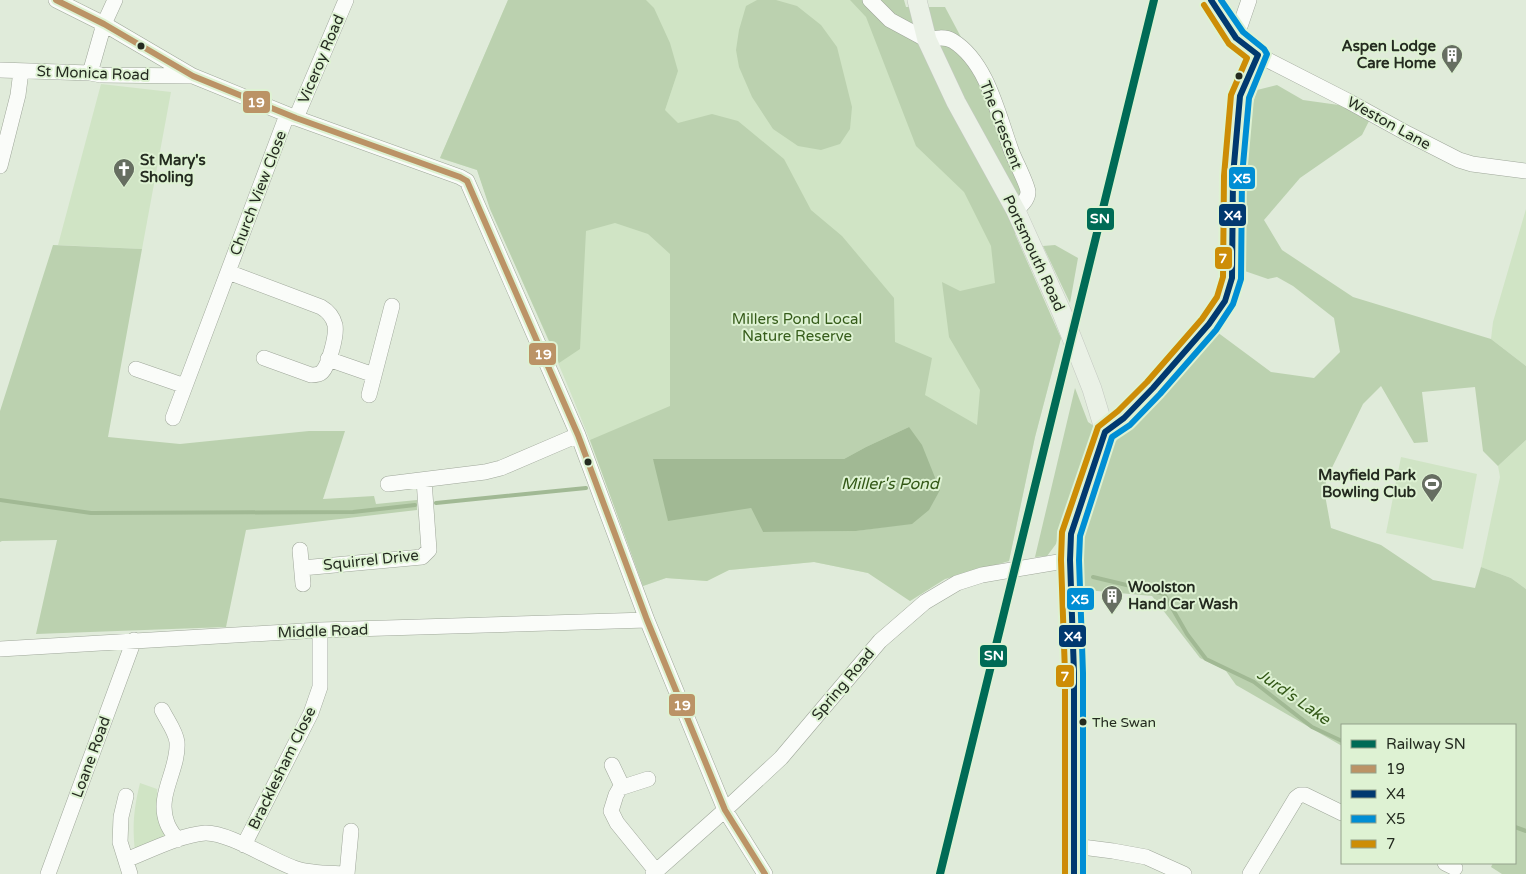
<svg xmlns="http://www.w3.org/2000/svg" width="1526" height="874" font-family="'Varela Round',sans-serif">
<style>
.green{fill:#d0e4c5}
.forest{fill:#bbd1af;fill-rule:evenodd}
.water{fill:#a1b994}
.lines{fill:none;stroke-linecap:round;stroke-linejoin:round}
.stream{stroke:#a1b994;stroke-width:4}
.minor-casing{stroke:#9fa79a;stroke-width:16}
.major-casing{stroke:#c4c9c1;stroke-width:20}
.minor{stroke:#fafcf9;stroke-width:15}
.major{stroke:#eaf1e6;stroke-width:19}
.bus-1-casing{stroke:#def2d3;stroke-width:10}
.bus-2-casing{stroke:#def2d3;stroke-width:10}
.bus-3-casing{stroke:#def2d3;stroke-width:10}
.bus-4-casing{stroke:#def2d3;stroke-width:10}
.bus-1{stroke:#bb9366;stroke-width:6}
.bus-2{stroke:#013970;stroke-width:6}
.bus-3{stroke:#008ed4;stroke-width:6}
.bus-4{stroke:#cd8d06;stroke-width:6}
.rail-1-casing{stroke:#def2d3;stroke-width:11}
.rail-1{stroke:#006b56;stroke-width:8}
.bus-dot{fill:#242b20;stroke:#def2d3;stroke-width:2}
.labels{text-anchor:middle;stroke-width:4;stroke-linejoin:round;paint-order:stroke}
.bus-label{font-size:14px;fill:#242b20;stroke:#def2d3;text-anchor:start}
.poi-label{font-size:15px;font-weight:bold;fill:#242b20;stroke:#def2d3;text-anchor:end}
.street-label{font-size:15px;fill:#242b20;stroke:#def2d3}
.park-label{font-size:15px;fill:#365c1b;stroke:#def2d3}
.water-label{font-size:16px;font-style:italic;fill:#335817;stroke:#def2d3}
.line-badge{stroke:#def2d3;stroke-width:2}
.badge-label{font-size:14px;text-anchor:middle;font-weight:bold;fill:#fff}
</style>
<rect width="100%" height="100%" fill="#e0ebda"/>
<!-- green -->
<path class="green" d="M 508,0 L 856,0 L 1061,338 L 1035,437 L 1009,561 L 945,579 L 910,601 L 868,573 L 814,562 L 729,570 L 707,581 L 666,578 L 643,586 C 616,511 590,436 558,363 C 531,298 500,236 477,170 L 440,158 Z
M 101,84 L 171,92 L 142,249 L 58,245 Z
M 1526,209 L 1526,366 L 1491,339 L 1493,322 Z
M 1526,440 L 1526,589 L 1511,578 L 1481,567 L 1500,477 L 1498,466 Z
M 1401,457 L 1477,474 L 1463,549 L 1386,533 Z
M 140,783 L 157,789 L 158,806 L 166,837 L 135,851 C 132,825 134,808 140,783 Z"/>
<!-- forest -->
<path class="forest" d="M 508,0 L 646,0 L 654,8 L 670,43 L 678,71 L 665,110 L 678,123 L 712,114 L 738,121 L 784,159 L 811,210 L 842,236 L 894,298 L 895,342 L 932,358 L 925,395 L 977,425 L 980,390 L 949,337 L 942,282 L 960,291 L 995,283 L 991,246 L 964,192 L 916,146 L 866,17 L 850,0 L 904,0 L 906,7 L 945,7 L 962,39 L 1000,130 L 1022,195 L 1015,234 L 1061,338 L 1035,437 L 1009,561 L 945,579 L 910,601 L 868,573 L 814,562 L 729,570 L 707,581 L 666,578 L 643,586 L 590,440 L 670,406 L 670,254 L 648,234 L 615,223 L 586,231 L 580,349 L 559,363 L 490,209 L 477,170 L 440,158 ZM 909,427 L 912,523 L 856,531 L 763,532 L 751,508 L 653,460 L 844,459 L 866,447 Z
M 757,0 L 776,0 L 797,6 L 821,25 L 837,47 L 852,107 L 850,129 L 840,144 L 821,150 L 798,146 L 773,129 L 752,97 L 739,67 L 736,50 L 739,30 L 746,6 Z
M 1277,85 L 1303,100 L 1346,106 L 1369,121 L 1362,135 L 1300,178 L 1264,220 L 1282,250 L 1353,297 L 1491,339 L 1526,366 L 1526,440 L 1498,466 L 1483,451 L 1475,387 L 1422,392 L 1428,442 L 1414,443 L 1381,386 L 1363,404 L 1326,480 L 1325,495 L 1331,528 L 1381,545 L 1433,580 L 1475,588 L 1481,567 L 1511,578 L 1526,589 L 1526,874 L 1502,874 L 1491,867 L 1493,863 L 1515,863 L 1515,725 L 1342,725 L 1342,746 L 1236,685 L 1226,671 L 1200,658 L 1152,596 L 1086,590 L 1076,574 L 1079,531 L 1106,447 L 1116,441 L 1138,411 L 1213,329 L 1271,372 L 1314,378 L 1340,352 L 1334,318 L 1293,286 L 1277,277 L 1268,279 L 1236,268 L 1239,189 L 1246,126 L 1257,90 Z
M 53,245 L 142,249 L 108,437 L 180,444 L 309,431 L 345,431 L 323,499 L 374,496 L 376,504 L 417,500 L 417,510 L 246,530 L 226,627 L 36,634 L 57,540 L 2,541 L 0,542 L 0,411 Z
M 1055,245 L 1078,258 L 1070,303 L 1043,246 Z
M 1075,388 L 1088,422 L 1094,426 L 1056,544 L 1047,556 L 1035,557 Z"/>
<!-- water -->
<path class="water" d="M 909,427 L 922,445 L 940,490 L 929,510 L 912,524 L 856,531 L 763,532 L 751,508 L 668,521 L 653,459 L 844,459 L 866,447 Z"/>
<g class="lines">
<!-- stream -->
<path class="stream" d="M 0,500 L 91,513 L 353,512 L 415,505
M 436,503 L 586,488
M 1093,577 L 1164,594 L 1187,634 L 1206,659 L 1254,682 L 1312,727 L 1342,741
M 1515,827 L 1526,831"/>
<!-- minor casing -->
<g class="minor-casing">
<path id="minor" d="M 56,0 L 104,24 L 191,75
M 870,0 L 890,20 L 927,40 C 935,38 945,36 953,41 C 987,62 998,114 1011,150 C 1014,159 1028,185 1028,192 C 1028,200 1021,205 1016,211
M 1211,0 L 1236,38 L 1258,55 L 1348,101 L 1408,134 L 1459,160 L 1472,164 L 1526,171
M 1236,38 L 1249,0
M 0,70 L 90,73 L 101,75 L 193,76 L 296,118 L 460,177 L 467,181 L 578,435 L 647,620 L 725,810 L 765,874
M 90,73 L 104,24 L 115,0
M 296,118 L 346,0
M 0,166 L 18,95 L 21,71
M 228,272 L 321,307 C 328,311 333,317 335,325 C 337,335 329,365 322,372 C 319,375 315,375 311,375 L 264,358
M 328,359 L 374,375
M 136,369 L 185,386
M 369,395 L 392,306
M 173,418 L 287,115
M 1105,432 L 1124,418 L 1153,388 L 1209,324 L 1225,301 L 1232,278 L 1233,176 L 1240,96 L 1258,55
M 388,484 L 485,472 L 501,468 L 578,435
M 300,550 L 303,584
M 302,568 L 422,557 L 429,550 L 424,480
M 0,649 L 320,630 L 647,620
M 162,710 C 167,720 176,732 177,742 C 179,770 156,795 167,823 C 169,829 174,835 177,840
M 612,765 L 622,786
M 648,779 L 620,788 L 616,795 L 611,811 L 617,823 L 656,871
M 126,796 L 121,817 L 120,842 L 130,874
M 244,845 L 311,713 L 320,687 L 320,630
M 1074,846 L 1113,851 L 1146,857 L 1184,874
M 126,860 C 149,851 180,835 205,833 C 228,832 271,860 294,868 C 310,874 330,873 347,874 L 351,831
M 1445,863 L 1455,868
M 48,874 L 134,640
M 653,874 L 725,810 L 781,758 L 880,641 L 925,602 L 957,583 L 982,575 L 1070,560
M 1250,874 L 1296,798 L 1300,795 L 1305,795 L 1342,813"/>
</g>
<!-- major casing -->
<g class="major-casing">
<path id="major" d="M 917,0 L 927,40 L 956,102 L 1016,211 L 1062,313 L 1092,389 L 1105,432 L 1071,534 L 1070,542 L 1074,673 L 1074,874"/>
</g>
<!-- minor -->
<use href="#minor" class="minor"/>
<!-- major -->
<use href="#major" class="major"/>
<!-- bus-1 casing -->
<g class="bus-1-casing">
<path id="bus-1" d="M 56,0 L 104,24 L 193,76 L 296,118 L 460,177 L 467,181
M 467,181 L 578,435 L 647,620 L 725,810 L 765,874"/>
</g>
<!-- bus-2 casing -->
<g class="bus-2-casing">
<path id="bus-2" d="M 1074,874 L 1074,673 L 1070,560 L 1071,534 L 1105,432 L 1124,418 L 1153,388 L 1209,324 L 1225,301 L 1232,278 L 1233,176 L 1240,96 L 1258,55 L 1236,38 L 1211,0"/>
</g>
<!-- bus-3 casing -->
<g class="bus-3-casing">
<path id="bus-3" d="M 1083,874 L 1083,673 L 1079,560 L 1080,536 L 1112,437 L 1130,425 L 1160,394 L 1216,330 L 1233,304 L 1241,279 L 1242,176 L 1249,98 L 1267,54 L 1264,49 L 1243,32 L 1221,0"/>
</g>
<!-- bus-4 casing -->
<g class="bus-4-casing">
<path id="bus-4" d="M 1065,874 L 1065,673 L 1061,560 L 1062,532 L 1098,427 L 1118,411 L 1147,382 L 1202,319 L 1217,297 L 1223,277 L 1224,176 L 1231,95 L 1247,58 L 1229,44 L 1204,5"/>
</g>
<!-- bus-1 -->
<use href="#bus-1" class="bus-1"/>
<!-- bus-2 -->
<use href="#bus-2" class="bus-2"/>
<!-- bus-3 -->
<use href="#bus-3" class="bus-3"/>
<!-- bus-4 -->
<use href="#bus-4" class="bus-4"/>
<!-- rail-1 casing -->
<g class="rail-1-casing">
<path id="rail-1" d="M 940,874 L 1154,0"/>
</g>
<!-- rail-1 -->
<use href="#rail-1" class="rail-1"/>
</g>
<!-- icons -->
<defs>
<g id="building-pin" transform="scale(1.125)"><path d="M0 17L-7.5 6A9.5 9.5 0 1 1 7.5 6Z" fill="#666e61" stroke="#def2d3"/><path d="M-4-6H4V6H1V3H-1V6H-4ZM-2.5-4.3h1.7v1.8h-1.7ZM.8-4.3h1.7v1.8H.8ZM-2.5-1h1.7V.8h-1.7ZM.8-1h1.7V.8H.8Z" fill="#fff"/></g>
<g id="church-pin" transform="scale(1.125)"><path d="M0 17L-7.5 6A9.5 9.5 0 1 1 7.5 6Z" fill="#666e61" stroke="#def2d3"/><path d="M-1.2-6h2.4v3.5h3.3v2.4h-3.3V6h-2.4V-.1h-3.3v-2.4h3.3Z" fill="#fff"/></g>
<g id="stadium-pin" transform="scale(1.125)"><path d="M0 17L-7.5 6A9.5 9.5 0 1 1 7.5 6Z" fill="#666e61" stroke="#def2d3"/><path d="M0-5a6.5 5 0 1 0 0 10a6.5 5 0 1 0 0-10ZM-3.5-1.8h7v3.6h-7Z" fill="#fff"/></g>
</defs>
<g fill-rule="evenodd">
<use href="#building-pin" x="1452" y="55"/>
<use href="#church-pin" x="124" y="169"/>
<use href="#stadium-pin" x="1432" y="484"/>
<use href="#building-pin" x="1112" y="596"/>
</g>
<!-- markers -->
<g class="bus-dot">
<circle cx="141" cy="46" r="4.5"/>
<circle cx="1239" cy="76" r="4.5"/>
<circle cx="588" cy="462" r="4.5"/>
<circle cx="1083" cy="722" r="4.5"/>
</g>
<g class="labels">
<!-- bus labels -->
<g class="bus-label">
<text x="1092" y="727">The Swan</text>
</g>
<!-- poi labels -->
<g class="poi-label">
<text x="1436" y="51">Aspen Lodge<tspan x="1436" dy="17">Care Home</tspan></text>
<text x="140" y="165" text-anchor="start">St Mary's<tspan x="140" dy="17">Sholing</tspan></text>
<text x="1416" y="480">Mayfield Park<tspan x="1416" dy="17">Bowling Club</tspan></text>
<text x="1128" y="592" text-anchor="start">Woolston<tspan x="1128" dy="17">Hand Car Wash</tspan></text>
</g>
<!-- street labels -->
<g class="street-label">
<text transform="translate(321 59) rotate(-67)" y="5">Viceroy Road</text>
<text transform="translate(93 73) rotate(2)" y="5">St Monica Road</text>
<text transform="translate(1389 123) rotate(29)" y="5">Weston Lane</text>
<text transform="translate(1001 125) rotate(69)" y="5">The Crescent</text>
<text transform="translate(258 193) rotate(-69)" y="5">Church View Close</text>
<text transform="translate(1034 253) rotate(65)" y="5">Portsmouth Road</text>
<text transform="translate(371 560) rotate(-6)" y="5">Squirrel Drive</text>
<text transform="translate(323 631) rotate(-2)" y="5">Middle Road</text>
<text transform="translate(843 684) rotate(-50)" y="5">Spring Road</text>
<text transform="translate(91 757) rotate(-70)" y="5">Loane Road</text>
<text transform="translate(282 768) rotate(-64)" y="5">Bracklesham Close</text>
</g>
<!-- park labels -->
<g class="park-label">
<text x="797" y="324">Millers Pond Local<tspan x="797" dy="17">Nature Reserve</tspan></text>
</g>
<!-- water labels -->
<g class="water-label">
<text x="890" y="489">Miller's Pond</text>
<text transform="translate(1294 696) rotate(35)" y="6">Jurd's Lake</text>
</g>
</g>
<g class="line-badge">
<rect x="242" y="90" width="29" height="24" rx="5" fill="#bb9366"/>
<rect x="1228" y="166" width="28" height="24" rx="5" fill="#008ed4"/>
<rect x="1218" y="203" width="29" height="24" rx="5" fill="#013970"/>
<rect x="1086" y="207" width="29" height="24" rx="5" fill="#006b56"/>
<rect x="1214" y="246" width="19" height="24" rx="5" fill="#cd8d06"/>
<rect x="528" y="342" width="29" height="24" rx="5" fill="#bb9366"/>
<rect x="1066" y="587" width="29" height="24" rx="5" fill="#008ed4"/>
<rect x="1058" y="624" width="29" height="24" rx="5" fill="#013970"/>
<rect x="979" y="644" width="29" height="24" rx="5" fill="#006b56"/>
<rect x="1055" y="664" width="20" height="24" rx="5" fill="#cd8d06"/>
<rect x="668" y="693" width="28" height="24" rx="5" fill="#bb9366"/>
</g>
<g class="badge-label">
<text x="256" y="107">19</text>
<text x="1242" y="183">X5</text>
<text x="1233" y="220">X4</text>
<text x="1100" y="223">SN</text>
<text x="1223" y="263">7</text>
<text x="543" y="359">19</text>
<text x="1080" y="604">X5</text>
<text x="1073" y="641">X4</text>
<text x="994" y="660">SN</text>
<text x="1065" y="681">7</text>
<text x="682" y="710">19</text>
</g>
<!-- legend -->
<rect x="1341" y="724" width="175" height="140" fill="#def2d3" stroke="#94a28b"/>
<rect x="1351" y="740" width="25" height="8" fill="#006b56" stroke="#94a28b"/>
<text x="1386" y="749" font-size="15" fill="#242b20">Railway SN</text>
<rect x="1351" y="765" width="25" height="8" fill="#bb9366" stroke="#94a28b"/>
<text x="1386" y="774" font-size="15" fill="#242b20">19</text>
<rect x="1351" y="790" width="25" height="8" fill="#013970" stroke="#94a28b"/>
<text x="1386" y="799" font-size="15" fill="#242b20">X4</text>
<rect x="1351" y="815" width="25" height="8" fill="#008ed4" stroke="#94a28b"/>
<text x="1386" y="824" font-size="15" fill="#242b20">X5</text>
<rect x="1351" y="840" width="25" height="8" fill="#cd8d06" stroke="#94a28b"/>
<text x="1386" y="849" font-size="15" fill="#242b20">7</text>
</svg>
